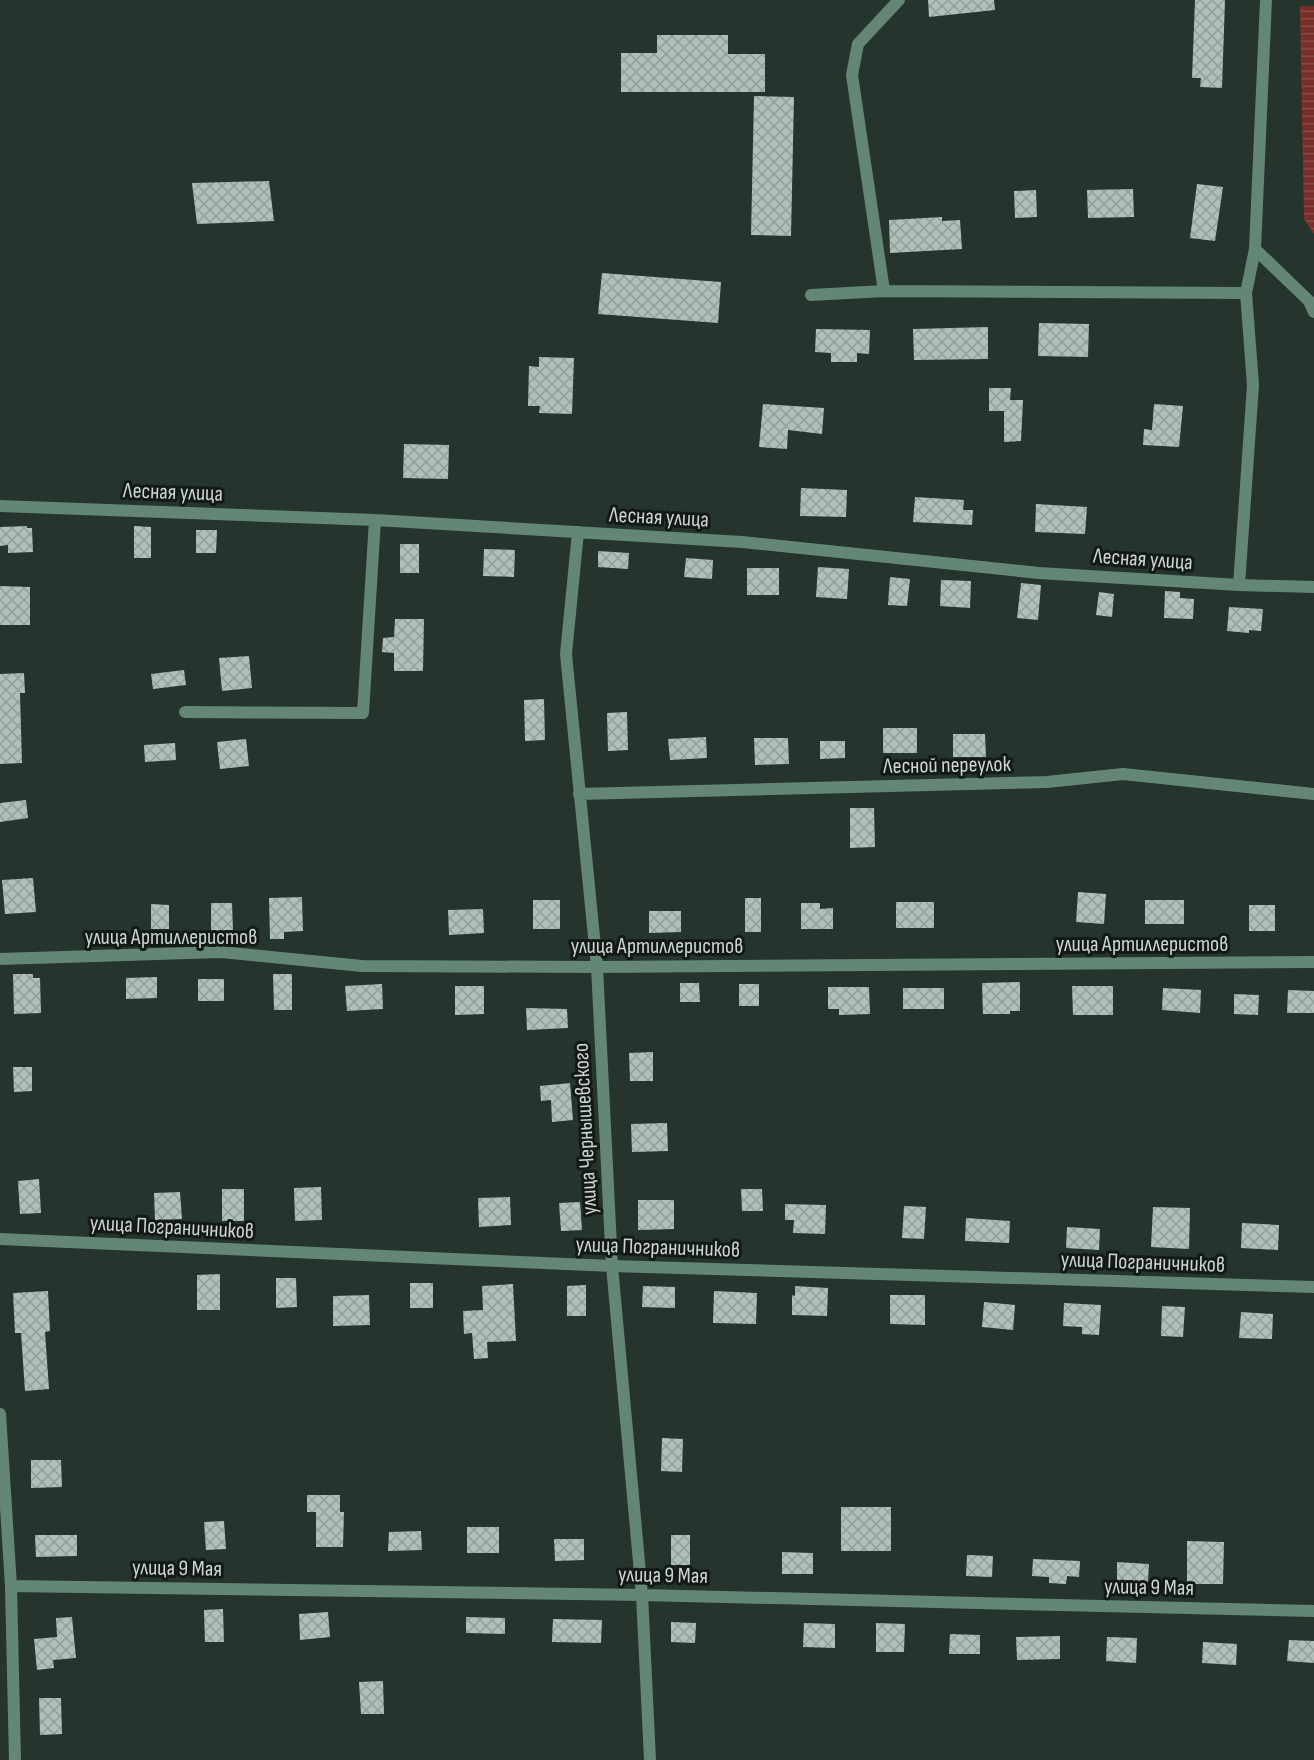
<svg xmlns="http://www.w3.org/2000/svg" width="1314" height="1760" font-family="'Sofia Sans Condensed',sans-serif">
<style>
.water{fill:url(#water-rules)}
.building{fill:url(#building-cross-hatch)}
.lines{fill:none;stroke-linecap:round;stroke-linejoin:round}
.street{stroke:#648675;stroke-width:12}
.labels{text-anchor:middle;stroke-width:6;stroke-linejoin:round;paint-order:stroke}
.street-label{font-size:22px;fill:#ccd5d1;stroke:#131a16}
</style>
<defs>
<pattern id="water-rules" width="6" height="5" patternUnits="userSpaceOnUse" patternTransform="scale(1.5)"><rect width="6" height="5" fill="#763029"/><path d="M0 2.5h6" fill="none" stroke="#884d47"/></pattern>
<pattern id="building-cross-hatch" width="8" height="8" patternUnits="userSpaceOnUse" patternTransform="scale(1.5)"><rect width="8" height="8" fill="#aec0b7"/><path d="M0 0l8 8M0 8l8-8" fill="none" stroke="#92a099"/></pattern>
</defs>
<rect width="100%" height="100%" fill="#25342d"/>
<!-- water -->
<path class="water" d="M 1300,6 L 1314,6 L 1314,234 L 1304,219 Z"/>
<!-- building -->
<path class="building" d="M 928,0 L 994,0 L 995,10 L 929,17 Z
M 1195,0 L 1225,0 L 1222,88 L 1200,87 L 1201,78 L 1192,78 Z
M 657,35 L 728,35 L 728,54 L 765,54 L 765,92 L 621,92 L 621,53 L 657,53 Z
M 754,96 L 794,97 L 791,236 L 751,235 Z
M 269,181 L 274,221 L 197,224 L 192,183 Z
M 1197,184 L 1223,187 L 1215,241 L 1190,238 Z
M 1133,189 L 1134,217 L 1088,218 L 1087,190 Z
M 1036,190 L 1037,217 L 1015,218 L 1014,191 Z
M 942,217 L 942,221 L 960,220 L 962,249 L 890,253 L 889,220 Z
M 602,273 L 721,282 L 718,323 L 598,314 Z
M 1039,323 L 1089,324 L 1088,357 L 1038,356 Z
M 988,327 L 988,359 L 914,360 L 913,329 Z
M 816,329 L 870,330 L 869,354 L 857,353 L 857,362 L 831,362 L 831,353 L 815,352 Z
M 539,357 L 574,358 L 572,414 L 539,413 L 540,406 L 528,406 L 529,366 L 539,367 Z
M 989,388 L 1011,388 L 1010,400 L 1023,400 L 1021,441 L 1004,442 L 1004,411 L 989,411 Z
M 763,404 L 824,408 L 822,434 L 788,430 L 787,449 L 759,447 Z
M 1154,404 L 1183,406 L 1179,447 L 1143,445 L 1144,429 L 1152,430 Z
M 404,444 L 449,445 L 448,479 L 403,478 Z
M 801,488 L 847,490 L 846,517 L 800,516 Z
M 915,497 L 964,500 L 963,510 L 973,510 L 972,525 L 913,522 Z
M 1036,504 L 1087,507 L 1085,534 L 1035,532 Z
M 27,526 L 27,528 L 32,528 L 33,552 L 8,553 L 8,545 L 0,546 L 0,527 Z
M 134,526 L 151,527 L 151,558 L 134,558 Z
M 196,530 L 217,530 L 216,553 L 196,553 Z
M 400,544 L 419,544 L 419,573 L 400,573 Z
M 484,549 L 515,550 L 514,577 L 483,576 Z
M 598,551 L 629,553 L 628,569 L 598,567 Z
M 686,558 L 713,560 L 712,579 L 684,577 Z
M 818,567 L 849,569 L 847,599 L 816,597 Z
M 747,568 L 779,568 L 779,595 L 747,595 Z
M 890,577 L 910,579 L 907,606 L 888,605 Z
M 941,580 L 971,581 L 970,608 L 940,606 Z
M 1021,583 L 1041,585 L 1038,620 L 1017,618 Z
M 0,586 L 30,587 L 30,625 L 0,625 Z
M 1165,591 L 1180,592 L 1180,598 L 1194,599 L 1193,619 L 1164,618 Z
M 1099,592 L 1114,594 L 1112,617 L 1096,615 Z
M 1229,607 L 1263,609 L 1261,631 L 1249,630 L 1249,633 L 1227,631 Z
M 395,619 L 424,619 L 423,671 L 394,671 L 394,653 L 382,652 L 383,638 L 394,637 Z
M 249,656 L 252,688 L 222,691 L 219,658 Z
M 184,670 L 186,685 L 153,689 L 151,674 Z
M 24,673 L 25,693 L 20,693 L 22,763 L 0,764 L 0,674 Z
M 544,699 L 545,740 L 525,741 L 524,700 Z
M 627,712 L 628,750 L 608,751 L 607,713 Z
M 883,728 L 917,728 L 917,753 L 883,753 Z
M 953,734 L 985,734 L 986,757 L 953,757 Z
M 706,737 L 707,758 L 670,760 L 668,739 Z
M 754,738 L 788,738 L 789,764 L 755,765 Z
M 246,739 L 249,766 L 220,769 L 217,742 Z
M 820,741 L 845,741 L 845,758 L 820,759 Z
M 175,743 L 176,760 L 145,762 L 144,745 Z
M 26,800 L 28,818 L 0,822 L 0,803 Z
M 850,808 L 874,808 L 875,847 L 850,848 Z
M 33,878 L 36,912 L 5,914 L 2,880 Z
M 1078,892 L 1106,894 L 1104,924 L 1076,922 Z
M 302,897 L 303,931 L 284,932 L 284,939 L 270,939 L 269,898 Z
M 745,898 L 761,898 L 761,932 L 745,932 Z
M 533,900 L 560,900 L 560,929 L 533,929 Z
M 1145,900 L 1184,900 L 1184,924 L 1145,924 Z
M 896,902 L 934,902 L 934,928 L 896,928 Z
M 211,903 L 232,903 L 233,930 L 211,931 Z
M 801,903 L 820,903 L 820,909 L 833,908 L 833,929 L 801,929 Z
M 151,904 L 169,905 L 169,929 L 151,929 Z
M 1249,905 L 1275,905 L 1275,931 L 1249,931 Z
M 483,909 L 484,933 L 449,935 L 448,910 Z
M 649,911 L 681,911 L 681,932 L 649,933 Z
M 13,974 L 33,974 L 33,978 L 40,978 L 41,1013 L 14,1014 Z
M 273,974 L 292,974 L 292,1010 L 274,1010 Z
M 157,977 L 157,998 L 126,999 L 126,978 Z
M 198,979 L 224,979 L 224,1001 L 198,1001 Z
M 1020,982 L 1020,1011 L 1010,1011 L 1010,1014 L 983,1014 L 982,983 Z
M 680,983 L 699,983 L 700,1002 L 680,1002 Z
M 382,984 L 383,1009 L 347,1011 L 345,986 Z
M 739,984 L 759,984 L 759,1006 L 739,1006 Z
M 455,986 L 484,986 L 484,1014 L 455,1015 Z
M 1072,986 L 1113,986 L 1113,1015 L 1073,1015 Z
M 828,987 L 869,987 L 870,1014 L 839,1015 L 839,1009 L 828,1009 Z
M 903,988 L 944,988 L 944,1009 L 903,1009 Z
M 1163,988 L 1201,990 L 1200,1013 L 1162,1010 Z
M 1288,990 L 1314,991 L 1314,1013 L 1287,1013 Z
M 1234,994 L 1259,995 L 1258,1015 L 1234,1014 Z
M 526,1008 L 567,1009 L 568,1028 L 527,1030 Z
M 653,1052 L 653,1081 L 630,1081 L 629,1053 Z
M 13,1067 L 32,1067 L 32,1091 L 14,1092 Z
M 570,1083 L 573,1120 L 552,1122 L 551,1100 L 541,1101 L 540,1086 Z
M 667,1123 L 668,1151 L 632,1152 L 631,1124 Z
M 39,1179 L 41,1213 L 20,1214 L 18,1181 Z
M 321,1187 L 322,1220 L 295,1221 L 294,1188 Z
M 222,1189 L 244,1189 L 244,1221 L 222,1221 Z
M 741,1189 L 762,1189 L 763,1211 L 742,1211 Z
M 180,1192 L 182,1219 L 155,1220 L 154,1193 Z
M 510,1197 L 511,1225 L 479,1227 L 478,1198 Z
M 638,1200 L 674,1200 L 674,1229 L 638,1230 Z
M 580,1202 L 582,1230 L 561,1231 L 559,1203 Z
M 785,1204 L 826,1205 L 825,1234 L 793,1233 L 794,1220 L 785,1220 Z
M 904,1206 L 926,1207 L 924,1239 L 902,1238 Z
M 1153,1207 L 1190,1208 L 1189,1249 L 1151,1247 Z
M 966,1218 L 1010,1221 L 1009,1243 L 965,1241 Z
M 1242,1223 L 1279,1225 L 1278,1250 L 1241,1248 Z
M 1067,1227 L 1100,1229 L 1099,1250 L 1066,1248 Z
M 220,1274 L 220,1310 L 197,1310 L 197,1275 Z
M 276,1278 L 296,1278 L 297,1307 L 276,1308 Z
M 410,1283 L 433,1283 L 433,1308 L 410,1308 Z
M 513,1284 L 516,1341 L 487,1342 L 488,1358 L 474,1359 L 472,1333 L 464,1334 L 463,1311 L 483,1310 L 482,1286 Z
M 586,1285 L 586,1316 L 567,1316 L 567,1286 Z
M 643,1286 L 675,1287 L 675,1308 L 642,1307 Z
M 795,1286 L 828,1288 L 827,1316 L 792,1315 L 792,1295 L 795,1296 Z
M 48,1291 L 50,1331 L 45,1332 L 49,1389 L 25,1391 L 21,1333 L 15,1333 L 13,1293 Z
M 714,1291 L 757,1293 L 756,1324 L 713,1323 Z
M 369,1295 L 370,1325 L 333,1326 L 333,1296 Z
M 890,1295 L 925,1295 L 925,1325 L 890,1324 Z
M 984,1302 L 1015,1305 L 1013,1330 L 982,1327 Z
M 1064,1303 L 1101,1305 L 1099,1335 L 1082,1334 L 1082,1327 L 1063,1326 Z
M 1162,1306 L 1185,1307 L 1183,1337 L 1161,1336 Z
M 1241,1312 L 1273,1314 L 1272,1339 L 1239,1338 Z
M 662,1438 L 683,1439 L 682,1472 L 661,1471 Z
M 31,1460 L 61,1460 L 62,1487 L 31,1488 Z
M 307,1495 L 340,1495 L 340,1512 L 344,1512 L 343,1547 L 316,1547 L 316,1512 L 307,1512 Z
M 841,1507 L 891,1507 L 891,1551 L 841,1551 Z
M 224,1521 L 226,1549 L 206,1550 L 204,1522 Z
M 467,1527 L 499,1527 L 499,1553 L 467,1553 Z
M 421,1531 L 422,1550 L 388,1551 L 389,1532 Z
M 35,1535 L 77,1535 L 77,1556 L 36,1557 Z
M 671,1535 L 690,1535 L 690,1565 L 671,1565 Z
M 554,1539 L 584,1539 L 584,1560 L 555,1561 Z
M 1187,1541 L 1224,1542 L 1223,1584 L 1187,1584 Z
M 782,1552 L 813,1553 L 813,1574 L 782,1574 Z
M 967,1555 L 993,1556 L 992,1577 L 966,1576 Z
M 1033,1559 L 1080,1561 L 1079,1577 L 1067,1576 L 1066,1584 L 1049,1583 L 1049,1577 L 1032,1576 Z
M 1117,1562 L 1149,1564 L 1148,1582 L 1117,1581 Z
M 223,1609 L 224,1642 L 205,1642 L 204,1610 Z
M 328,1612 L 330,1637 L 300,1640 L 299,1614 Z
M 72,1617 L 76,1658 L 53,1660 L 54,1668 L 37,1670 L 34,1639 L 57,1637 L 56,1618 Z
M 466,1617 L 505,1618 L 505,1634 L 466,1633 Z
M 553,1619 L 602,1620 L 601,1643 L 552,1642 Z
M 671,1622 L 696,1623 L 695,1643 L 671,1642 Z
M 804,1623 L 835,1624 L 835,1648 L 803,1647 Z
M 876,1623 L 905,1624 L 904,1652 L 876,1652 Z
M 950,1634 L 980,1635 L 980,1654 L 949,1654 Z
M 1060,1636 L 1060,1659 L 1017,1660 L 1016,1637 Z
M 1107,1637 L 1137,1638 L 1136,1663 L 1106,1661 Z
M 1289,1640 L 1314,1641 L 1314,1663 L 1287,1661 Z
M 1203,1642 L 1237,1644 L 1236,1665 L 1202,1663 Z
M 383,1681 L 384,1714 L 361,1714 L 359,1682 Z
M 39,1698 L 61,1698 L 62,1734 L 40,1735 Z"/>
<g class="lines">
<!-- street -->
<path class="street" d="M 1255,249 L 1309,301 L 1314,312
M 884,291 L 852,75 L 858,44 L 899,0
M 811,295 L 884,291 L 1246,293
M 0,506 L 375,520 L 742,542 L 1039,573 L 1239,585 L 1314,587
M 578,532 L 566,654 L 597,967 L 612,1266 L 642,1595 L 650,1760
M 1239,585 L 1253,385 L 1246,293 L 1255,249 L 1266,0
M 185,712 L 363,713 L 375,520
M 579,794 L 1047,782 L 1123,774 L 1314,794
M 0,959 L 221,952 L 362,966 L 597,967 L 1314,962
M 0,1239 L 612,1266 L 1314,1287
M 0,1414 L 11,1586 L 15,1760
M 11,1586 L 642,1595 L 1314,1611"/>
</g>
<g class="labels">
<!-- street labels -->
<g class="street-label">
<text transform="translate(173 491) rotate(2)" y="8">Лесная улица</text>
<text transform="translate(659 516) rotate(3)" y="8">Лесная улица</text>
<text transform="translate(1143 558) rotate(4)" y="8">Лесная улица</text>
<text transform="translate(947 764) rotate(-1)" y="8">Лесной переулок</text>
<text x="171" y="944">улица Артиллеристов</text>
<text x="1142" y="951">улица Артиллеристов</text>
<text x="657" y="953">улица Артиллеристов</text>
<text transform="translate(584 1129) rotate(-93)" y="8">улица Чернышевского</text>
<text transform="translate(172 1226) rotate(3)" y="8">улица Пограничников</text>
<text transform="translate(658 1246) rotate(2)" y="8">улица Пограничников</text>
<text transform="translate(1143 1261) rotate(2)" y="8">улица Пограничников</text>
<text transform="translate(177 1567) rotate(1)" y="8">улица 9 Мая</text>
<text transform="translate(663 1574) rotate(1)" y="8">улица 9 Мая</text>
<text transform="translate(1149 1586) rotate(1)" y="8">улица 9 Мая</text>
</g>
</g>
</svg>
